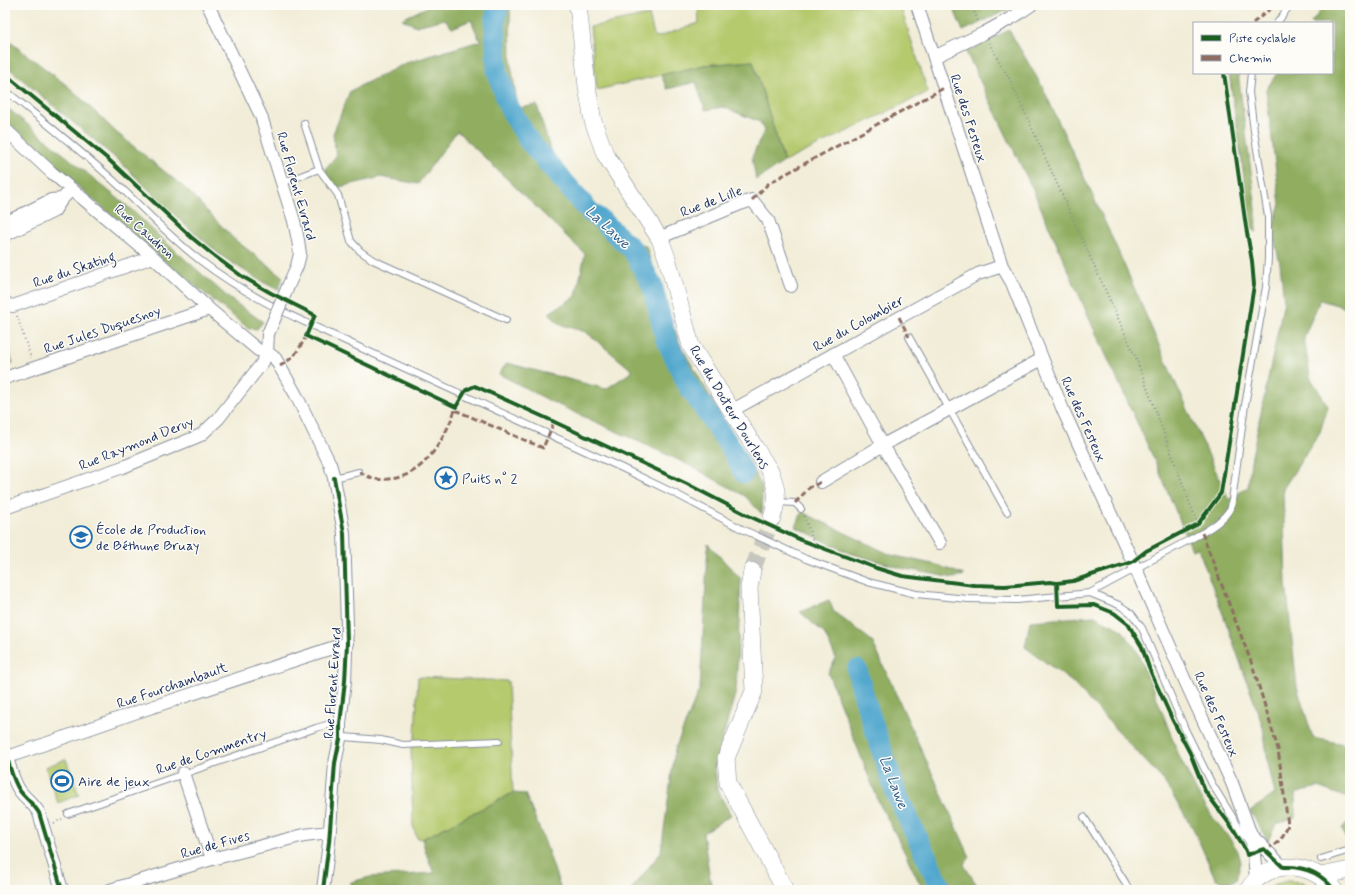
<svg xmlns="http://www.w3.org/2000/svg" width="1355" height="895" font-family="Mynerve,sans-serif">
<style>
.green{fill:#b5c96d;stroke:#687c66}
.forest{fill:#90ad60;stroke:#566e5f}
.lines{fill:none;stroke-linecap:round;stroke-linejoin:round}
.river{stroke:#51a7ce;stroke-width:21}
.secondary-tunnel{stroke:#c7c7c0;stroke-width:17;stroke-dasharray:17 8;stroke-linecap:butt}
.lane-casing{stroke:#868e9b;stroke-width:8}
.street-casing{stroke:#868e9b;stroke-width:14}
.secondary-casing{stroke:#868e9b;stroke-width:18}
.path{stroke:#868e9b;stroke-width:2;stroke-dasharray:1 3;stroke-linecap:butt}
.lane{stroke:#fff;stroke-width:6}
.street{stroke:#fff;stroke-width:12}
.secondary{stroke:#fff;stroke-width:17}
.street-bridge-casing{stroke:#868e9b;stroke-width:14;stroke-linecap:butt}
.street-bridge{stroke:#fff;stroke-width:12}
.quiet{stroke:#8d6e63;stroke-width:3;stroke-dasharray:6 3;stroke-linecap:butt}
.cycleway-casing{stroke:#fdfcf7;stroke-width:6}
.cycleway{stroke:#1b5e20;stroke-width:4}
.labels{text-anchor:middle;stroke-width:3;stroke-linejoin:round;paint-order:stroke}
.street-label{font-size:14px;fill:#1b2f5e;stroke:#fdfcf7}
.poi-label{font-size:14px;fill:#1b2f5e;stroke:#fdfcf7;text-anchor:start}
.water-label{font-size:15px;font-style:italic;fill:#315f8b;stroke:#fdfcf7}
</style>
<rect width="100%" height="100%" fill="#fdfcf7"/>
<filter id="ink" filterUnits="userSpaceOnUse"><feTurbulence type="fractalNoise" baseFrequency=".025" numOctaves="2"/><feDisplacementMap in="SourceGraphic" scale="8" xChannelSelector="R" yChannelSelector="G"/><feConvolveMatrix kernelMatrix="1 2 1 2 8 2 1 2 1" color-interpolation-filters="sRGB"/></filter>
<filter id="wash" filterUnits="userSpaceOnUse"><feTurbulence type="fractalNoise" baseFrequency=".012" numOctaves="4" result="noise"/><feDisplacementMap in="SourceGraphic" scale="16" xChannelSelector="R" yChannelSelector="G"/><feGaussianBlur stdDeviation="0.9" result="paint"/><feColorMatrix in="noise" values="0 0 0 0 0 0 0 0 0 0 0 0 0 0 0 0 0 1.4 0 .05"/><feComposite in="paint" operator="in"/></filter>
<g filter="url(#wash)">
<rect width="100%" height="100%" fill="#f2edd8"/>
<!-- green -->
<path class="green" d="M 698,5 L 900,5 L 928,92 L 784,162 L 753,61 L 704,65 L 597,90 L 590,27 L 649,15 L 655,38 L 699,23 Z
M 5,338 L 13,363 L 5,365 Z
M 418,677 L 508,681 L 513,793 L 422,839 L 417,838 L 413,826 L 411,745 L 415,736 Z
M 66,759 L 79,795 L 58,803 L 45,767 Z
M 1287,881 L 1302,882 L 1317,890 L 1267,890 L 1273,885 Z"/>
<!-- forest -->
<path class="forest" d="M 431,5 L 510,5 L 511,64 L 518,108 L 537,105 L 553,159 L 590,225 L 646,246 L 662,299 L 681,346 L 762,486 L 762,514 L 745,496 L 683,462 L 552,402 L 499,374 L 507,363 L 606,389 L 633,371 L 586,332 L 559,324 L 549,313 L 576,296 L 585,254 L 457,131 L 418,184 L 381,177 L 331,189 L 325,169 L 336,156 L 333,134 L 350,91 L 406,63 L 480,41 L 471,20 L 452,28 L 445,19 L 416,26 L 402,19 Z
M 952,5 L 1009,5 L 1011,8 L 963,31 Z
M 1325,5 L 1350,5 L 1350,309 L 1320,300 L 1304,337 L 1310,377 L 1328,406 L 1320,432 L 1283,489 L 1286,583 L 1297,687 L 1313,738 L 1350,745 L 1350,799 L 1318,787 L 1295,794 L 1296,818 L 1276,824 L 1268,841 L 1250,811 L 1275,794 L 1268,763 L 1263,727 L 1227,625 L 1198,548 L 1192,550 L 1154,459 L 1093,327 L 1033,190 L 966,52 L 1009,30 L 1042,86 L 1115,244 L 1172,375 L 1229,500 L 1248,487 L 1251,461 L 1284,301 L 1280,263 L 1272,230 L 1280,204 L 1266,90 L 1277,73 L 1332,73 L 1332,23 L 1311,23 Z
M 5,38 L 69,87 L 117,133 L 185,188 L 234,239 L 283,277 L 278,290 L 259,280 L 220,255 L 182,222 L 119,161 L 5,65 Z
M 753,61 L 784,162 L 756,180 L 752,157 L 764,131 L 760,122 L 723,107 L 705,110 L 696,82 L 667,89 L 661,75 L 704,65 Z
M 1229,73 L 1238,73 L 1256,209 L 1256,233 L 1251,227 Z
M 5,106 L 132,210 L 160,237 L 230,299 L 263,322 L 257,329 L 248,328 L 158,256 L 73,182 L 5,121 Z
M 802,512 L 891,555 L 937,565 L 964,575 L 954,578 L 901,568 L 849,553 L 796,527 Z
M 708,544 L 741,579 L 736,691 L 715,765 L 717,790 L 731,815 L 703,833 L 711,885 L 669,889 L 667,890 L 631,890 L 661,852 L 675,749 L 700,688 Z
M 829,600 L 834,612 L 872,641 L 970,857 L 964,865 L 980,890 L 923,890 L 896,835 L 880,805 L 828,673 L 836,658 L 824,633 L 800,612 Z
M 1094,616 L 1121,629 L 1134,646 L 1147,673 L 1180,758 L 1199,796 L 1214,819 L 1228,836 L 1238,851 L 1241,862 L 1236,880 L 1224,883 L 1215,878 L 1194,830 L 1163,780 L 1072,682 L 1025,647 L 1030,621 Z
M 513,793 L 525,794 L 545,842 L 561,890 L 444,890 L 442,887 L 414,890 L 349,890 L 351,882 L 370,877 L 434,873 L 426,853 L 422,839 Z
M 1350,822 L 1350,845 L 1349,845 L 1342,828 Z"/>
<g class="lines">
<!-- river -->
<path class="river" d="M 498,5 L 495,21 L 497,71 L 509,107 L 529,141 L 590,212 L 602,221 L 633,250 L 652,285 L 666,339 L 688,385 L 731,448 L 744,473
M 857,670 L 865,700 L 896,793 L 942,890"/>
</g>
</g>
<g filter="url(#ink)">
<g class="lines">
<!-- secondary-tunnel -->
<path class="secondary-tunnel" d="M 752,571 L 772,518"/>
<!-- lane casing -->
<g class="lane-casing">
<path id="lane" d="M 1277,23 L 1290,5
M 5,90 C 42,120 79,149 114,181 C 143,208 169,237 201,261 C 235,287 272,307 311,325 L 622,468 L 676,494 L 740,528 L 806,559 L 868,582 L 916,594 L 968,599 L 1017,600 L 1090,593 L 1202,533 C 1214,526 1223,520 1231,508 L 1245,405 L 1266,287 L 1268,258 L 1268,216 L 1254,131 L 1249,92 L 1251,73
M 319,169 L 338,195 L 351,241 L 360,251 L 373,260 L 506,320
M 282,183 L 319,169 L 304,123
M 909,337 L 1007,512
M 334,478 L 359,472
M 777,502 L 795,503 L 801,509
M 1090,593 L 1119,605 L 1131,613 L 1142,628 L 1185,729 L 1212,784 L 1240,829 L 1249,842
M 340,739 L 344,737 L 381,740 L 403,745 L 499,741
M 68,814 L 316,728 L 330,724 L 340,724
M 1084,817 L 1125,882 L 1129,890
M 1321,859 L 1350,850"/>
</g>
<!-- street casing -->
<g class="street-casing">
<path id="street" d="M 208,5 L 261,116 L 294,221 L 298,240 L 300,254 L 297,266 L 289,284
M 917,5 L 1002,266 L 1012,283 L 1063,410 L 1136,569 L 1187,685 L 1232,783 L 1251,835 L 1254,853 L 1256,880
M 934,57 L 984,33 L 1015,16 L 1031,5
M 5,129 L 51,172 L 153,257 L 209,309 L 258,350 L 267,352 L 275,358 L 296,395 L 330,464 L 334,478 L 344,533 L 347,624 L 345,681 L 340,724 L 340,739 L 335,763 L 329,842 L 323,890
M 5,223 L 51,200 L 62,199
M 5,235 L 54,211 L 62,199 L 72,189
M 660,239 L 666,235 L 740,204 L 752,200 L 768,220 L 791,286
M 5,302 L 8,305 L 13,306 L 153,257
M 833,354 L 883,445 L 940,543
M 5,378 L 209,309
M 731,411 L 978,274 L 1002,266
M 821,482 L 883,445 L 1042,359
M 5,508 L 123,467 L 201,435 L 218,419 L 263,362 L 267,352 L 268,334
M 5,752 C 10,765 12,780 20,791 C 27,800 33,803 39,813 L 62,890
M 5,758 L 134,713 L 347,643
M 183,773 L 212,859
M 1251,835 L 1283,867
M 110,890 L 212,859 L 304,835 L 329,832"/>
</g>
<!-- secondary casing -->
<g class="secondary-casing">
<path id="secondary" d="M 578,5 L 587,87 L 593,121 L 605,154 L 660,239 L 667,258 L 691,346 L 771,473 C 778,492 778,499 772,518
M 752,571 L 749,588 L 754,691 L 726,758 L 728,783 L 785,890
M 1321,876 L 1350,870
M 1248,890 C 1267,858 1314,861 1334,890"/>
</g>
<!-- path -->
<path class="path" d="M 971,5 L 979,23
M 989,43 L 1011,82 L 1136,358 L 1198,525
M 17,316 L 31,358
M 804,516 L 813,541 L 821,548
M 54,823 L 62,819"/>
<!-- lane -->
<use href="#lane" class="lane"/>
<!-- street -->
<use href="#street" class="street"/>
<!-- secondary -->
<use href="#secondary" class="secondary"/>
<!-- street-bridge casing -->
<g class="street-bridge-casing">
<path id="street-bridge" d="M 268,334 L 289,284"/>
</g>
<!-- street-bridge -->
<use href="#street-bridge" class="street-bridge"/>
<!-- quiet -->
<path class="quiet" d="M 1253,23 L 1275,5
M 752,200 L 769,183 L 944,88
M 899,317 L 909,337
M 280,366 C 294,358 299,350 306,336
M 455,410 L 543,448 L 554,422
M 359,472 C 364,474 370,478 376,479 C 380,480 384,479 388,479 C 424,478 446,437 456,407
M 795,503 L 809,488 L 821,482
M 1202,533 L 1253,667 L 1278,749 L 1288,825 C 1284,834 1280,843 1270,847"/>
<!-- cycleway casing -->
<g class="cycleway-casing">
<path id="cycleway" d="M 5,74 L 109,160 L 191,237 L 213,255 L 243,277 L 271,293 L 315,315 L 306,336 L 456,407 L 466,390 L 475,386 L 546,418 L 687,484 L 751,517 L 801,540 L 876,568 L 902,576 L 974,585 L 1005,586 L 1050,582 L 1057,583 L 1058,606 L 1094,605 L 1114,613 L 1128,624 L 1142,647 L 1149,668 L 1172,719 L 1190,753 L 1205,791 L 1234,830 L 1246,851 L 1247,855 L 1264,849 L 1283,867 C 1304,866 1321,872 1334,890
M 1057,583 L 1073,581 L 1132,562 L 1146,551 L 1198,524 L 1221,493 L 1254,285 L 1252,261 L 1246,227 L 1224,73
M 5,752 C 10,765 12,780 20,791 C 27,800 33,803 39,813 L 62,890
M 323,890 L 329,842 L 335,763 L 340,739 L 340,724 L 345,681 L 347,643 L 344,533 L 334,478"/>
</g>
<!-- cycleway -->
<use href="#cycleway" class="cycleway"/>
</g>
</g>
<!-- icons -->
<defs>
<g id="sight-ring" transform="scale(1.15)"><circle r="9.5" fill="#fdfcf7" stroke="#1f6fb2" stroke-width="1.5"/><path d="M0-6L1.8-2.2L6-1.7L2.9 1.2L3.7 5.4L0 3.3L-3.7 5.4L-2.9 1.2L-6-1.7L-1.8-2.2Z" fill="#1f6fb2"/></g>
<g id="school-ring" transform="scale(1.15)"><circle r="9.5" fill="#fdfcf7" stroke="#1f6fb2" stroke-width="1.5"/><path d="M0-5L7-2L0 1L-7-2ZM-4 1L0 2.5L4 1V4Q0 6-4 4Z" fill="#1f6fb2"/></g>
<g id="stadium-ring" transform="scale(1.15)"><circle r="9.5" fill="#fdfcf7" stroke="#1f6fb2" stroke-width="1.5"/><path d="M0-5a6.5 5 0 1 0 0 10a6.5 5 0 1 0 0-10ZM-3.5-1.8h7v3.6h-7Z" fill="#1f6fb2"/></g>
</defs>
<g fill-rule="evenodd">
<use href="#sight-ring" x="446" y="478"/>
<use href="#school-ring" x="81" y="537"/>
<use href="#stadium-ring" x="62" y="781"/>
</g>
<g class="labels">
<!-- street labels -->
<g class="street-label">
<text transform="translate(969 118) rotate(72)" y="5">Rue des Festeux</text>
<text transform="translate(297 186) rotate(74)" y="5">Rue Florent Evrard</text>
<text transform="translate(711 201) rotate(-21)" y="5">Rue de Lille</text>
<text transform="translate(145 231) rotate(41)" y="5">Rue Caudron</text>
<text transform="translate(74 269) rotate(-19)" y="5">Rue du Skating</text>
<text transform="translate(858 323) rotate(-29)" y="5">Rue du Colombier</text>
<text transform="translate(102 329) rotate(-19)" y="5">Rue Jules Duquesnoy</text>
<text transform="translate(730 407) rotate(59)" y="5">Rue du Docteur Dourlens</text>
<text transform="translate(1084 419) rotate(66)" y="5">Rue des Festeux</text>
<text transform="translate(136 443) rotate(-22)" y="5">Rue Raymond Deruy</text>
<text transform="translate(332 683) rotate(-86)" y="5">Rue Florent Evrard</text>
<text transform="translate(172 685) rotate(-19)" y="5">Rue Fourchambault</text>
<text transform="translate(1217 714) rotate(66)" y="5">Rue des Festeux</text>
<text transform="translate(211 751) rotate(-19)" y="5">Rue de Commentry</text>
<text transform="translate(215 844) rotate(-16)" y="5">Rue de Fives</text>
</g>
<!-- poi labels -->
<g class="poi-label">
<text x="462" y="483">Puits n° 2</text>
<text x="96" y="534">École de Production<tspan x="96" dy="16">de Béthune Bruay</tspan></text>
<text x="78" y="786">Aire de jeux</text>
</g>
<!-- water labels -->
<g class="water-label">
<text transform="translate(608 227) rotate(43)" y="5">La Lawe</text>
<text transform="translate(894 782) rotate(69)" y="5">La Lawe</text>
</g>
</g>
<!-- margin -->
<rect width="1355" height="895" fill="none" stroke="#fdfcf7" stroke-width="20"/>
<!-- legend -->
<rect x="1193" y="22" width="140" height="52" fill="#fdfcf7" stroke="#a3aaba"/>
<rect x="1201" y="35" width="20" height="6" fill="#1b5e20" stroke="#a3aaba"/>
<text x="1229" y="42" font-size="12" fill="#1b2f5e">Piste cyclable</text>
<rect x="1201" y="55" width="20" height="6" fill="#8d6e63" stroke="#a3aaba"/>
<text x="1229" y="62" font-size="12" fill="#1b2f5e">Chemin</text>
</svg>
